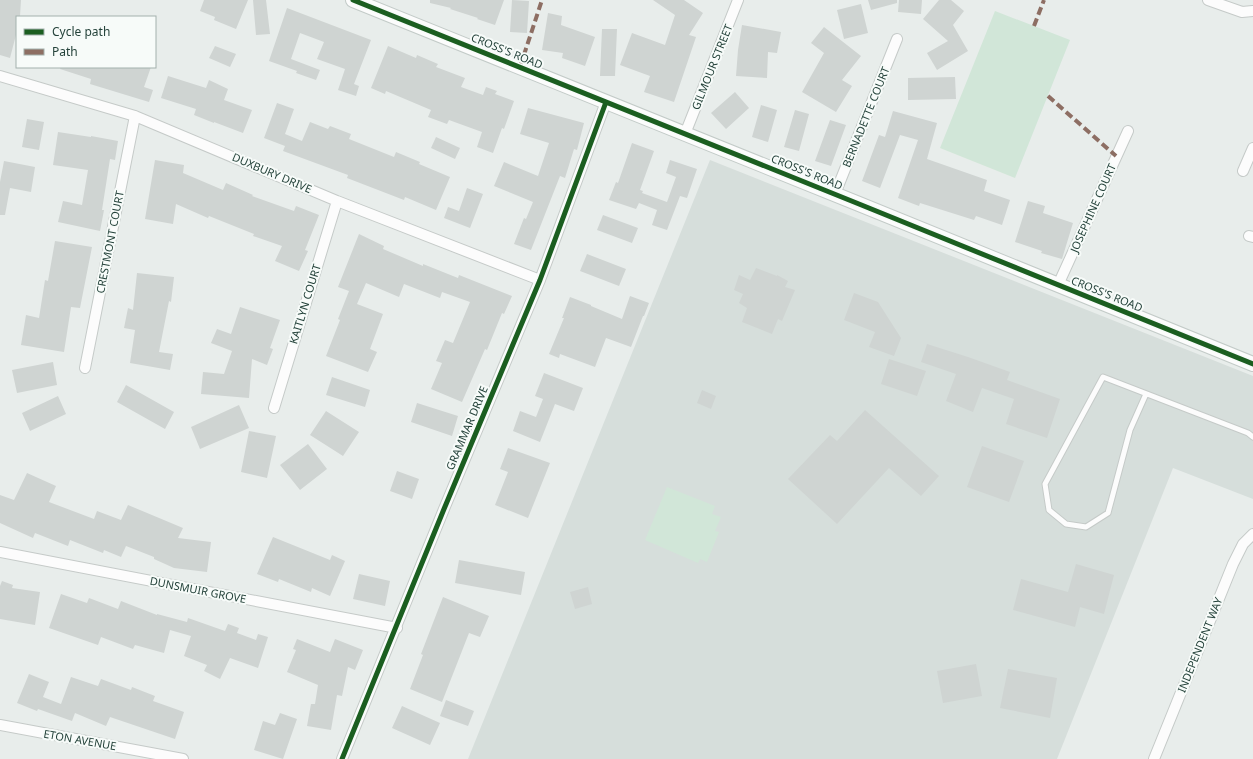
<svg xmlns="http://www.w3.org/2000/svg" width="1253" height="759" font-family="'Noto Sans',sans-serif">
<style>
.built{fill:#d6dedb}
.green{fill:#d1e6d8}
.building{fill:#cfd4d2}
.lines{fill:none;stroke-linecap:round;stroke-linejoin:round}
.lane-casing{stroke:#c5cac8;stroke-width:7}
.street-casing{stroke:#c5cac8;stroke-width:12}
.secondary-casing{stroke:#c3cbc8;stroke-width:16}
.lane{stroke:#fcfcfc;stroke-width:5}
.street{stroke:#fcfcfc;stroke-width:10}
.secondary{stroke:#fcfcfc;stroke-width:14}
.quiet{stroke:#8d6e63;stroke-width:4;stroke-dasharray:8 4;stroke-linecap:butt}
.cycleway-casing{stroke:#f7fbf9;stroke-width:8}
.cycleway{stroke:#1b5e20;stroke-width:5}
.labels{text-anchor:middle;stroke-width:4;stroke-linejoin:round;paint-order:stroke}
.street-label{font-size:11px;fill:#24423a;stroke:#f7fbf9}
</style>
<rect width="100%" height="100%" fill="#e8edeb"/>
<!-- built -->
<path class="built" d="M 710,160 L 1253,376 L 1253,499 L 1173,468 L 1057,759 L 468,759 Z"/>
<!-- green -->
<path class="green" d="M 995,11 L 1070,40 L 1015,178 L 940,148 Z
M 667,487 L 715,506 L 712,514 L 721,517 L 715,531 L 719,532 L 707,562 L 700,559 L 698,563 L 645,540 Z"/>
<!-- building -->
<path class="building" d="M 0,0 L 21,0 L 20,16 L 17,16 L 17,31 L 10,58 L 0,55 Z
M 204,0 L 248,0 L 236,29 L 214,20 L 215,17 L 200,11 Z
M 253,0 L 266,0 L 270,34 L 256,35 Z
M 430,0 L 504,0 L 495,25 L 477,19 L 478,18 L 450,9 L 451,8 L 430,3 Z
M 512,0 L 529,1 L 527,33 L 510,32 Z
M 653,0 L 684,0 L 703,13 L 689,35 L 696,37 L 674,102 L 644,92 L 650,76 L 620,65 L 632,33 L 665,45 L 675,15 Z
M 868,0 L 897,0 L 897,3 L 871,10 Z
M 899,0 L 922,0 L 921,14 L 898,12 Z
M 939,0 L 951,0 L 964,11 L 953,25 L 968,51 L 937,70 L 927,53 L 948,41 L 923,19 Z
M 861,4 L 868,33 L 844,39 L 837,10 Z
M 287,8 L 371,40 L 354,84 L 359,86 L 356,96 L 338,90 L 345,69 L 317,59 L 324,42 L 300,33 L 291,59 L 320,70 L 316,80 L 296,73 L 297,71 L 269,61 Z
M 548,13 L 562,16 L 561,25 L 595,37 L 585,66 L 562,58 L 563,53 L 542,50 Z
M 742,25 L 781,32 L 777,53 L 768,52 L 767,78 L 736,76 L 738,50 Z
M 824,27 L 861,56 L 842,80 L 852,86 L 836,112 L 802,92 L 824,53 L 811,43 Z
M 602,29 L 617,29 L 615,76 L 600,76 Z
M 215,46 L 236,54 L 230,67 L 209,58 Z
M 388,46 L 416,58 L 417,55 L 438,64 L 436,67 L 465,78 L 461,87 L 483,95 L 486,87 L 497,91 L 495,94 L 514,101 L 504,129 L 502,128 L 493,153 L 477,147 L 482,132 L 449,120 L 447,124 L 428,117 L 431,110 L 386,91 L 385,94 L 371,88 Z
M 61,67 L 151,67 L 144,87 L 153,90 L 149,102 L 90,84 L 91,79 L 60,69 Z
M 168,76 L 206,88 L 209,80 L 228,89 L 224,100 L 252,110 L 243,133 L 214,122 L 214,123 L 194,115 L 196,109 L 161,98 Z
M 955,77 L 956,99 L 908,100 L 908,78 Z
M 735,92 L 749,108 L 726,129 L 711,113 Z
M 277,103 L 294,109 L 285,134 L 302,141 L 310,122 L 328,129 L 330,126 L 351,134 L 349,139 L 394,157 L 396,152 L 420,162 L 419,164 L 450,177 L 436,210 L 405,197 L 404,200 L 347,178 L 348,175 L 283,151 L 285,146 L 264,138 Z
M 761,105 L 777,110 L 768,142 L 752,137 Z
M 528,108 L 584,123 L 577,150 L 574,149 L 565,178 L 560,176 L 531,250 L 514,244 L 524,218 L 526,219 L 533,202 L 494,186 L 504,162 L 538,176 L 549,143 L 520,134 Z
M 795,110 L 809,114 L 799,151 L 784,147 Z
M 893,111 L 937,123 L 927,159 L 987,180 L 984,191 L 1010,200 L 1002,225 L 976,216 L 974,220 L 920,203 L 919,206 L 898,198 L 918,140 L 900,135 L 880,188 L 862,181 L 879,135 L 885,137 Z
M 27,119 L 44,122 L 39,150 L 22,147 Z
M 830,120 L 846,125 L 831,166 L 815,161 Z
M 58,132 L 91,137 L 91,136 L 118,141 L 115,160 L 110,159 L 102,210 L 104,210 L 100,231 L 58,222 L 63,201 L 82,205 L 88,170 L 53,165 Z
M 436,137 L 460,148 L 455,159 L 431,148 Z
M 632,143 L 654,151 L 640,190 L 643,191 L 642,193 L 667,202 L 676,177 L 666,173 L 670,160 L 697,169 L 687,198 L 680,196 L 667,230 L 652,225 L 657,210 L 639,203 L 636,209 L 609,200 L 616,182 L 618,183 Z
M 155,160 L 184,165 L 183,173 L 223,190 L 226,183 L 253,195 L 252,196 L 294,211 L 296,206 L 319,215 L 305,250 L 308,251 L 299,271 L 275,261 L 282,246 L 253,236 L 254,234 L 209,216 L 208,218 L 176,204 L 173,224 L 145,219 Z
M 4,161 L 35,167 L 31,192 L 10,188 L 5,215 L 0,215 L 0,182 Z
M 467,188 L 483,194 L 470,228 L 444,218 L 448,207 L 459,211 Z
M 1028,201 L 1045,206 L 1043,213 L 1073,223 L 1062,259 L 1041,253 L 1042,251 L 1015,242 Z
M 603,215 L 638,228 L 632,243 L 597,230 Z
M 359,234 L 384,246 L 383,249 L 423,266 L 423,264 L 458,278 L 459,275 L 512,296 L 504,314 L 502,313 L 487,350 L 485,349 L 462,402 L 431,389 L 442,363 L 436,361 L 445,340 L 453,343 L 470,302 L 442,292 L 440,298 L 404,284 L 399,297 L 366,283 L 357,304 L 383,314 L 370,349 L 377,352 L 368,372 L 326,356 L 340,320 L 338,319 L 349,291 L 338,287 Z
M 55,241 L 92,247 L 80,308 L 71,307 L 64,352 L 21,345 L 26,315 L 39,318 L 45,280 L 48,281 Z
M 587,254 L 626,269 L 619,286 L 580,271 Z
M 756,268 L 777,276 L 777,275 L 788,281 L 785,287 L 795,290 L 782,321 L 778,319 L 772,334 L 742,322 L 747,308 L 739,303 L 743,294 L 734,290 L 739,275 L 750,280 Z
M 137,273 L 174,277 L 171,302 L 169,301 L 159,352 L 173,354 L 170,370 L 130,363 L 135,330 L 124,328 L 128,308 L 133,310 Z
M 854,293 L 878,302 L 901,338 L 894,356 L 869,347 L 875,332 L 844,320 Z
M 630,296 L 649,303 L 644,316 L 643,316 L 631,347 L 606,338 L 595,367 L 560,354 L 559,358 L 549,354 L 564,318 L 562,318 L 570,297 L 591,305 L 591,306 L 622,319 Z
M 240,307 L 280,320 L 270,348 L 273,349 L 267,365 L 252,359 L 249,398 L 201,394 L 203,372 L 224,374 L 232,351 L 211,343 L 217,329 L 231,334 Z
M 927,344 L 968,357 L 1010,372 L 1007,380 L 1060,399 L 1047,438 L 1006,424 L 1014,399 L 982,388 L 973,412 L 946,401 L 956,374 L 921,362 Z
M 889,359 L 926,371 L 917,396 L 881,384 Z
M 53,362 L 57,385 L 17,393 L 12,370 Z
M 544,373 L 583,388 L 574,411 L 555,404 L 540,442 L 513,431 L 520,411 L 536,417 L 543,399 L 535,396 Z
M 332,377 L 370,390 L 365,407 L 326,395 Z
M 126,385 L 174,412 L 165,429 L 117,402 Z
M 702,390 L 716,396 L 711,409 L 697,403 Z
M 58,396 L 66,414 L 30,431 L 22,413 Z
M 417,403 L 458,416 L 452,436 L 411,422 Z
M 239,405 L 249,428 L 200,449 L 191,427 Z
M 865,410 L 939,476 L 921,496 L 889,468 L 837,524 L 788,479 L 830,435 L 837,441 Z
M 326,411 L 359,432 L 343,456 L 310,435 Z
M 249,431 L 276,436 L 267,478 L 241,472 Z
M 308,444 L 327,469 L 300,490 L 280,465 Z
M 982,446 L 1024,461 L 1009,502 L 967,487 Z
M 508,448 L 550,463 L 528,518 L 495,505 L 508,472 L 500,469 Z
M 397,471 L 419,479 L 412,499 L 390,491 Z
M 27,473 L 56,486 L 49,502 L 94,519 L 97,511 L 121,520 L 128,505 L 183,528 L 178,538 L 211,542 L 207,572 L 174,568 L 154,559 L 154,557 L 126,546 L 121,557 L 104,550 L 103,553 L 70,540 L 68,546 L 35,533 L 33,538 L 0,523 L 0,495 L 14,500 Z
M 273,537 L 330,560 L 332,555 L 345,561 L 330,596 L 312,588 L 311,592 L 279,579 L 278,582 L 257,574 Z
M 459,560 L 525,572 L 521,595 L 455,583 Z
M 1076,564 L 1114,575 L 1104,614 L 1080,607 L 1075,627 L 1013,610 L 1021,579 L 1068,592 Z
M 359,574 L 390,581 L 385,606 L 353,599 Z
M 2,581 L 13,585 L 12,588 L 40,592 L 35,625 L 0,619 L 0,586 Z
M 588,587 L 592,604 L 575,609 L 570,592 Z
M 61,594 L 87,603 L 89,598 L 118,609 L 121,601 L 157,615 L 157,614 L 187,622 L 188,618 L 225,631 L 228,624 L 239,628 L 237,633 L 256,640 L 258,634 L 268,637 L 258,668 L 230,658 L 220,679 L 204,671 L 207,665 L 184,656 L 191,636 L 170,630 L 164,653 L 135,645 L 133,649 L 101,637 L 98,645 L 49,628 Z
M 443,597 L 489,616 L 480,637 L 469,633 L 442,702 L 410,689 L 423,655 L 421,654 Z
M 297,639 L 330,652 L 335,639 L 363,650 L 355,670 L 348,667 L 342,696 L 337,695 L 331,730 L 307,726 L 311,704 L 315,704 L 318,685 L 287,672 L 296,650 L 293,649 Z
M 976,664 L 982,696 L 943,703 L 937,671 Z
M 1008,669 L 1057,678 L 1050,718 L 1000,708 Z
M 29,674 L 49,682 L 43,697 L 61,704 L 71,677 L 98,686 L 101,679 L 131,690 L 132,687 L 155,696 L 153,701 L 184,712 L 175,739 L 110,717 L 106,726 L 75,713 L 72,721 L 38,709 L 37,711 L 17,703 Z
M 446,700 L 474,711 L 468,726 L 440,716 Z
M 402,706 L 440,723 L 430,745 L 392,728 Z
M 280,713 L 297,719 L 283,759 L 254,750 L 263,721 L 275,725 Z"/>
<g class="lines">
<!-- lane casing -->
<g class="lane-casing">
<path id="lane" d="M 1146,394 L 1130,430 L 1108,513 L 1086,527 L 1066,524 L 1049,510 L 1045,484 L 1103,377 L 1248,433 L 1253,437"/>
</g>
<!-- street casing -->
<g class="street-casing">
<path id="street" d="M 1208,0 L 1242,12 L 1253,11
M 0,76 L 135,116 L 337,201 L 540,280
M 685,134 L 738,0
M 1243,171 L 1253,148
M 835,194 L 897,39
M 1249,236 L 1253,237
M 1058,285 L 1128,131
M 85,368 L 135,116
M 274,408 L 337,201
M 0,552 L 397,628
M 0,725 L 183,759
M 342,759 L 444,509 L 540,280 L 606,102
M 1154,759 L 1233,564 L 1243,544 L 1253,534"/>
</g>
<!-- secondary casing -->
<g class="secondary-casing">
<path id="secondary" d="M 353,0 L 859,204 L 1253,364"/>
</g>
<!-- lane -->
<use href="#lane" class="lane"/>
<!-- street -->
<use href="#street" class="street"/>
<!-- secondary -->
<use href="#secondary" class="secondary"/>
<!-- quiet -->
<path class="quiet" d="M 1034,26 L 1044,0
M 520,67 L 542,0
M 1048,96 L 1116,156"/>
<!-- cycleway casing -->
<g class="cycleway-casing">
<path id="cycleway" d="M 353,0 L 859,204 L 1253,364
M 342,759 L 444,509 L 540,280 L 606,102"/>
</g>
<!-- cycleway -->
<use href="#cycleway" class="cycleway"/>
</g>
<g class="labels">
<!-- street labels -->
<g class="street-label">
<text transform="translate(507 51) rotate(22)" y="4">CROSS'S ROAD</text>
<text transform="translate(712 67) rotate(-68)" y="4">GILMOUR STREET</text>
<text transform="translate(866 117) rotate(-68)" y="4">BERNADETTE COURT</text>
<text transform="translate(807 172) rotate(22)" y="4">CROSS'S ROAD</text>
<text transform="translate(272 173) rotate(23)" y="4">DUXBURY DRIVE</text>
<text transform="translate(1093 208) rotate(-66)" y="4">JOSEPHINE COURT</text>
<text transform="translate(110 242) rotate(-79)" y="4">CRESTMONT COURT</text>
<text transform="translate(1107 294) rotate(22)" y="4">CROSS'S ROAD</text>
<text transform="translate(305 304) rotate(-73)" y="4">KAITLYN COURT</text>
<text transform="translate(467 428) rotate(-67)" y="4">GRAMMAR DRIVE</text>
<text transform="translate(198 590) rotate(11)" y="4">DUNSMUIR GROVE</text>
<text transform="translate(1200 645) rotate(-68)" y="4">INDEPENDENT WAY</text>
<text transform="translate(80 740) rotate(10)" y="4">ETON AVENUE</text>
</g>
</g>
<!-- legend -->
<rect x="16" y="16" width="140" height="52" fill="#f7fbf9" stroke="#a3b1ad"/>
<rect x="24" y="29" width="20" height="6" fill="#1b5e20" stroke="#a3b1ad"/>
<text x="52" y="36" font-size="12" fill="#24423a">Cycle path</text>
<rect x="24" y="49" width="20" height="6" fill="#8d6e63" stroke="#a3b1ad"/>
<text x="52" y="56" font-size="12" fill="#24423a">Path</text>
</svg>
